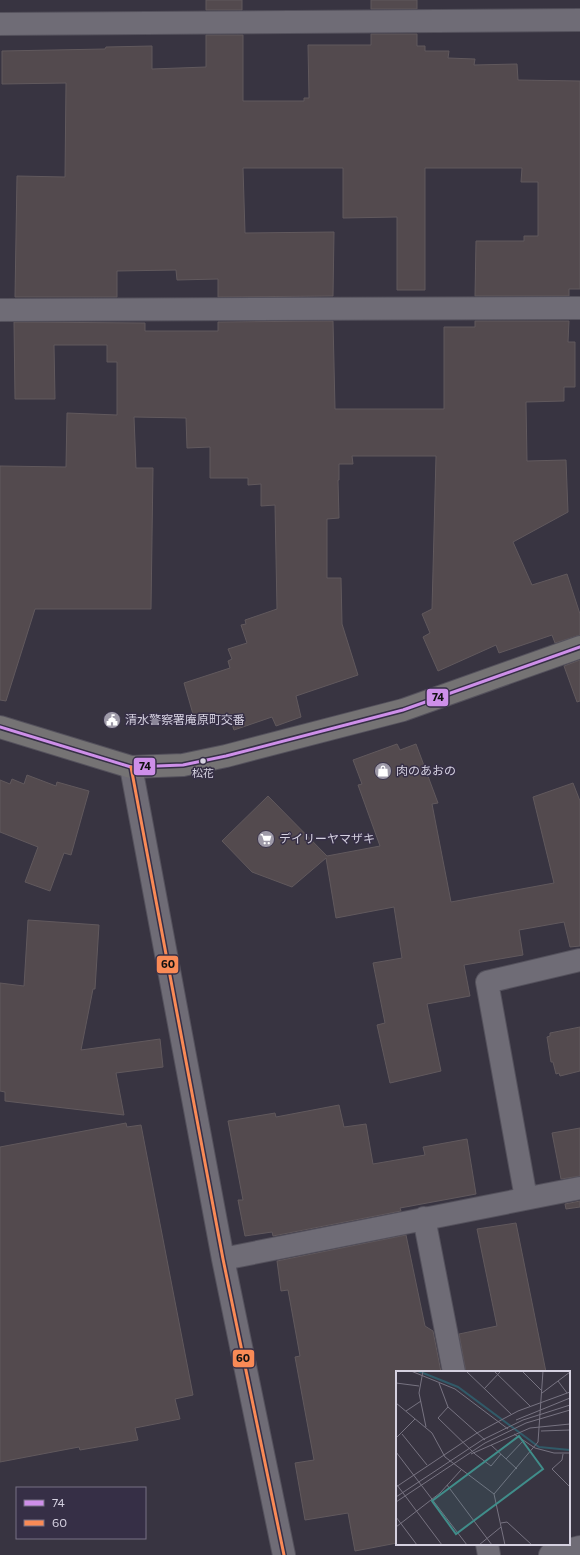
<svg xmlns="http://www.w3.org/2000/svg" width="580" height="1555" font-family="Commissioner,'Noto Sans JP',sans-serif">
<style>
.building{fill:#534a4e;stroke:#61595d}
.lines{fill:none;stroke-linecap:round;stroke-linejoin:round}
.minor-casing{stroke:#54515c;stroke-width:24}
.major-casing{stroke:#54515c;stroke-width:24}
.minor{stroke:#6f6c76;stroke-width:22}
.major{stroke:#757374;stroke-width:22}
.bus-1-casing{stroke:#362f46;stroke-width:6}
.bus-2-casing{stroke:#362f46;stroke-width:6}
.bus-1{stroke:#ce8fe9;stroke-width:3}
.bus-2{stroke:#f98a56;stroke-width:3}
.bus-dot{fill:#d5d1e0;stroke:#362f46;stroke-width:1.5}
.labels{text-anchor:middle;stroke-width:3;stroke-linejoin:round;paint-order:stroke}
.bus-label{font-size:11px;fill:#d5d1e0;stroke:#362f46}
.poi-label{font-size:12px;fill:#d5d1e0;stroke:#362f46;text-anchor:start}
.inset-river{fill:none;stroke:#315a68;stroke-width:2}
.inset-road{fill:none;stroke:#777381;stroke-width:1}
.view{fill:#408d8a;fill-opacity:0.15;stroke:#408d8a;stroke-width:2}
.inset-edge{fill:none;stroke:#d5d1e0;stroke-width:2}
.line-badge{stroke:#362f46;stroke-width:1.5}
.pale-badge-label{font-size:11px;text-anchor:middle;font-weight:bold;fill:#111}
</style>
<rect width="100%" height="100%" fill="#383441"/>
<!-- building -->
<path class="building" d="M 206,0 L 242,0 L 242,10 L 206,10 Z
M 371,0 L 417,0 L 417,9 L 371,9 Z
M 371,34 L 417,34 L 417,46 L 425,46 L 425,51 L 449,51 L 448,58 L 475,59 L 474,65 L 517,64 L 518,80 L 580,81 L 580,289 L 569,289 L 569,296 L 475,296 L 476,241 L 524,241 L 524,236 L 538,236 L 538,182 L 521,182 L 522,168 L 425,168 L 425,290 L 397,290 L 397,217 L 343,218 L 343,168 L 243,168 L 245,233 L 334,232 L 333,296 L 218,297 L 218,279 L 177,280 L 176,270 L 117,271 L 117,297 L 15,297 L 17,176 L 65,177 L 66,83 L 2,84 L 2,51 L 105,49 L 106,47 L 152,46 L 152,69 L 206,67 L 206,35 L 243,35 L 243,101 L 304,101 L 304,98 L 309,98 L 308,45 L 371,45 Z
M 333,321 L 335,409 L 444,409 L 444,327 L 475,327 L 475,321 L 569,321 L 568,342 L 575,342 L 575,387 L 564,387 L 564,401 L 526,402 L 527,461 L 566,460 L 568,512 L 513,542 L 532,585 L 567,574 L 580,614 L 580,635 L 555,643 L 552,635 L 499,653 L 496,645 L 438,671 L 423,637 L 430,633 L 422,614 L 432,609 L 436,456 L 352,456 L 353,464 L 339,464 L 339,480 L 338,480 L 339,518 L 327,519 L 327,578 L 341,578 L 342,624 L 358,675 L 296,696 L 301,717 L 276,726 L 272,717 L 234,730 L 230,718 L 212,724 L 209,716 L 195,721 L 184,683 L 230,668 L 228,661 L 232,659 L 228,649 L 247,643 L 241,625 L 246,624 L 245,620 L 277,609 L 275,505 L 261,506 L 261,484 L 248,485 L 248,478 L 210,478 L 210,447 L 187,448 L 186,418 L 134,417 L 136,468 L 153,468 L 151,609 L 35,609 L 6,701 L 0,700 L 0,466 L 66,467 L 67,413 L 117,415 L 117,362 L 107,362 L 107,345 L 54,345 L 55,399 L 15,399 L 14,322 L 145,323 L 145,331 L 218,331 L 218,322 Z
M 580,660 L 580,701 L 577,702 L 564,666 Z
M 397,744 L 400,750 L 416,744 L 438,803 L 432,804 L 451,902 L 554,883 L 533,797 L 573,783 L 580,801 L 580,946 L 570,947 L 564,922 L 519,930 L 523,955 L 464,965 L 470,996 L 427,1004 L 441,1071 L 390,1083 L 377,1025 L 385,1023 L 373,963 L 402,958 L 394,907 L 336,918 L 326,858 L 292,887 L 252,872 L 222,841 L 268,796 L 327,856 L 380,846 L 358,785 L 362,784 L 353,760 Z
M 27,775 L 56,786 L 57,782 L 89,791 L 71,855 L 64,853 L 50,891 L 25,882 L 38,847 L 0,832 L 0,780 L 10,784 L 12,779 L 24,784 Z
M 28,920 L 99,925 L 95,989 L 93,989 L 81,1050 L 160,1039 L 163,1067 L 116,1073 L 124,1115 L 5,1101 L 5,1092 L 0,1091 L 0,983 L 24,986 Z
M 580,1027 L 580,1071 L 560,1076 L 559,1073 L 556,1074 L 553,1062 L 551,1062 L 547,1037 L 550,1036 L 550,1033 Z
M 339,1105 L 344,1127 L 366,1124 L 373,1164 L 425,1155 L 423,1147 L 467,1139 L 476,1194 L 400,1208 L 401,1211 L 273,1236 L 272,1232 L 245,1236 L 238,1200 L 243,1200 L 228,1121 L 275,1113 L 276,1117 Z
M 126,1123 L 127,1127 L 141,1125 L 193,1395 L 175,1399 L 180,1419 L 135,1428 L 138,1440 L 80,1450 L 79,1447 L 0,1462 L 0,1147 Z
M 580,1128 L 580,1176 L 561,1179 L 552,1133 Z
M 580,1201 L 580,1207 L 566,1209 L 565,1204 Z
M 516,1223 L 546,1372 L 466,1372 L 459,1334 L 497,1326 L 477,1229 Z
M 406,1235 L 425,1326 L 433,1331 L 441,1372 L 397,1372 L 397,1543 L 355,1551 L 348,1513 L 305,1520 L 295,1463 L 314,1460 L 295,1357 L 300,1356 L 288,1290 L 281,1291 L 277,1261 Z"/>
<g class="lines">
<!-- minor casing -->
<g class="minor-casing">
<path id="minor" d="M 0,24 L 580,20
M 0,310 L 580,308
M 131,767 L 223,1259 L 284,1555
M 526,1198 L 487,982 L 580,960
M 424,1218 L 454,1372
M 223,1259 L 580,1188
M 487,1544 L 489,1555
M 550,1555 L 580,1547"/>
</g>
<!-- major casing -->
<g class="major-casing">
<path id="major" d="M 0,727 L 131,767 L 183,765 L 226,756 L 403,710 L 580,647"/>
</g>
<!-- minor -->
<use href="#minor" class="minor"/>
<!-- major -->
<use href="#major" class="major"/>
<!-- bus-1 casing -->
<g class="bus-1-casing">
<path id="bus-1" d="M 0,727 L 131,767 L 183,765 L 226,756 L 403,710 L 580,647"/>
</g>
<!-- bus-2 casing -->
<g class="bus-2-casing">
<path id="bus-2" d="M 131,767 L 223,1259 L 284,1555"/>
</g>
<!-- bus-1 -->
<use href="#bus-1" class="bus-1"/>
<!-- bus-2 -->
<use href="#bus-2" class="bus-2"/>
</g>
<!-- icons -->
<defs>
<g id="civic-disc" transform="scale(0.9)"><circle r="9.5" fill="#9e9aa8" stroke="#362f46"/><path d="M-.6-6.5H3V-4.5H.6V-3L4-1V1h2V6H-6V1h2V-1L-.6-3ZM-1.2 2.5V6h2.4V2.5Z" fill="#fff"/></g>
<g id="shop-disc" transform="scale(0.9)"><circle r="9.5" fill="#9e9aa8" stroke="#362f46"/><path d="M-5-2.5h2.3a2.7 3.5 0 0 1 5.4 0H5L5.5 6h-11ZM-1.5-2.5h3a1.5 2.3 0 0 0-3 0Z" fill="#fff"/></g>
<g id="supermarket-disc" transform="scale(0.9)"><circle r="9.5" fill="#9e9aa8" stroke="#362f46"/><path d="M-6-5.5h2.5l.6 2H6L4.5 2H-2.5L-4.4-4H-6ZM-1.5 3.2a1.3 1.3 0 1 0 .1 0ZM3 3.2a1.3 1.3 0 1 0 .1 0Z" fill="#fff"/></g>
</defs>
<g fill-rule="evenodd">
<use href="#civic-disc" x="112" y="720"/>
<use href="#shop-disc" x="383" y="771"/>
<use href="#supermarket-disc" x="266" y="839"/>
</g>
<!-- markers -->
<circle class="bus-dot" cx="203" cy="761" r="3.5"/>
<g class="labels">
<!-- bus labels -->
<g class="bus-label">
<text x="203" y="777">松花</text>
</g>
<!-- poi labels -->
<g class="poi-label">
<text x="125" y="724">清水警察署庵原町交番</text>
<text x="396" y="775">肉のあおの</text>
<text x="279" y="843">デイリーヤマザキ</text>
</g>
</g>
<!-- overview -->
<g transform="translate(396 1371)">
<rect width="174" height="174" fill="#383441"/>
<path class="inset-river" d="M 22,0 L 62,16 L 143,76 L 174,79"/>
<path class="inset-road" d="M 15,0 L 59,18 L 112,58M 27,0 L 23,22 L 30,56M 70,0 L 116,44M 98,0 L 134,35M 126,0 L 146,20M 162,10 L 171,22M 0,12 L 23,15M 43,12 L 52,36 L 89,69M 88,18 L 105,0M 146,22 L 174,1M 0,32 L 36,62 L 49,86 L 98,123 L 109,174M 52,36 L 42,47 L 79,83 L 95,95 L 105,83M 10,40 L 25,30M 120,49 L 174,27M 145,60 L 174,59M 6,63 L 31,94M 118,63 L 139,77 L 158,82 L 174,82M 0,67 L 19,48M 95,74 L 121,98M 0,81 L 71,174M 75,83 L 134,57 L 174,53M 167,83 L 166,89 L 156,98 L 174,116M 110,88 L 127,70M 1,114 L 46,174M 51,114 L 96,174M 0,116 L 81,62 L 122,40 L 174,21M 98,123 L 142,71 L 147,0M 0,126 L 86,69 L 127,49 L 174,34M 0,131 L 89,72 L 130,52 L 174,39M 0,146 L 21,174M 105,152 L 111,151 L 136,174M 0,156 L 44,122 L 65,99M 83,174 L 105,156"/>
<path class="view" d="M 123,65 L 147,98 L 60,163 L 36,130 Z"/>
<rect width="174" height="174" class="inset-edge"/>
</g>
<g class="line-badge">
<rect x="426" y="688" width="23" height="19" rx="4" fill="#ce8fe9"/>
<rect x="133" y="757" width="23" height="19" rx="4" fill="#ce8fe9"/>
<rect x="156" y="955" width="23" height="19" rx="4" fill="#f98a56"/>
<rect x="232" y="1349" width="23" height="19" rx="4" fill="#f98a56"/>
</g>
<g class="pale-badge-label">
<text x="438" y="701">74</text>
<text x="145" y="770">74</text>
<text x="168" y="968">60</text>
<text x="243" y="1362">60</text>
</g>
<!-- legend -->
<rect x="16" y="1487" width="130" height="52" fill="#362f46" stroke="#767084"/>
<rect x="24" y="1500" width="20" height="6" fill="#ce8fe9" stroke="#767084"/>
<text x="52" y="1507" font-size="12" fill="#d5d1e0">74</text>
<rect x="24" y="1520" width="20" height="6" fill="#f98a56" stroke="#767084"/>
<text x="52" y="1527" font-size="12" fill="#d5d1e0">60</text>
</svg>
